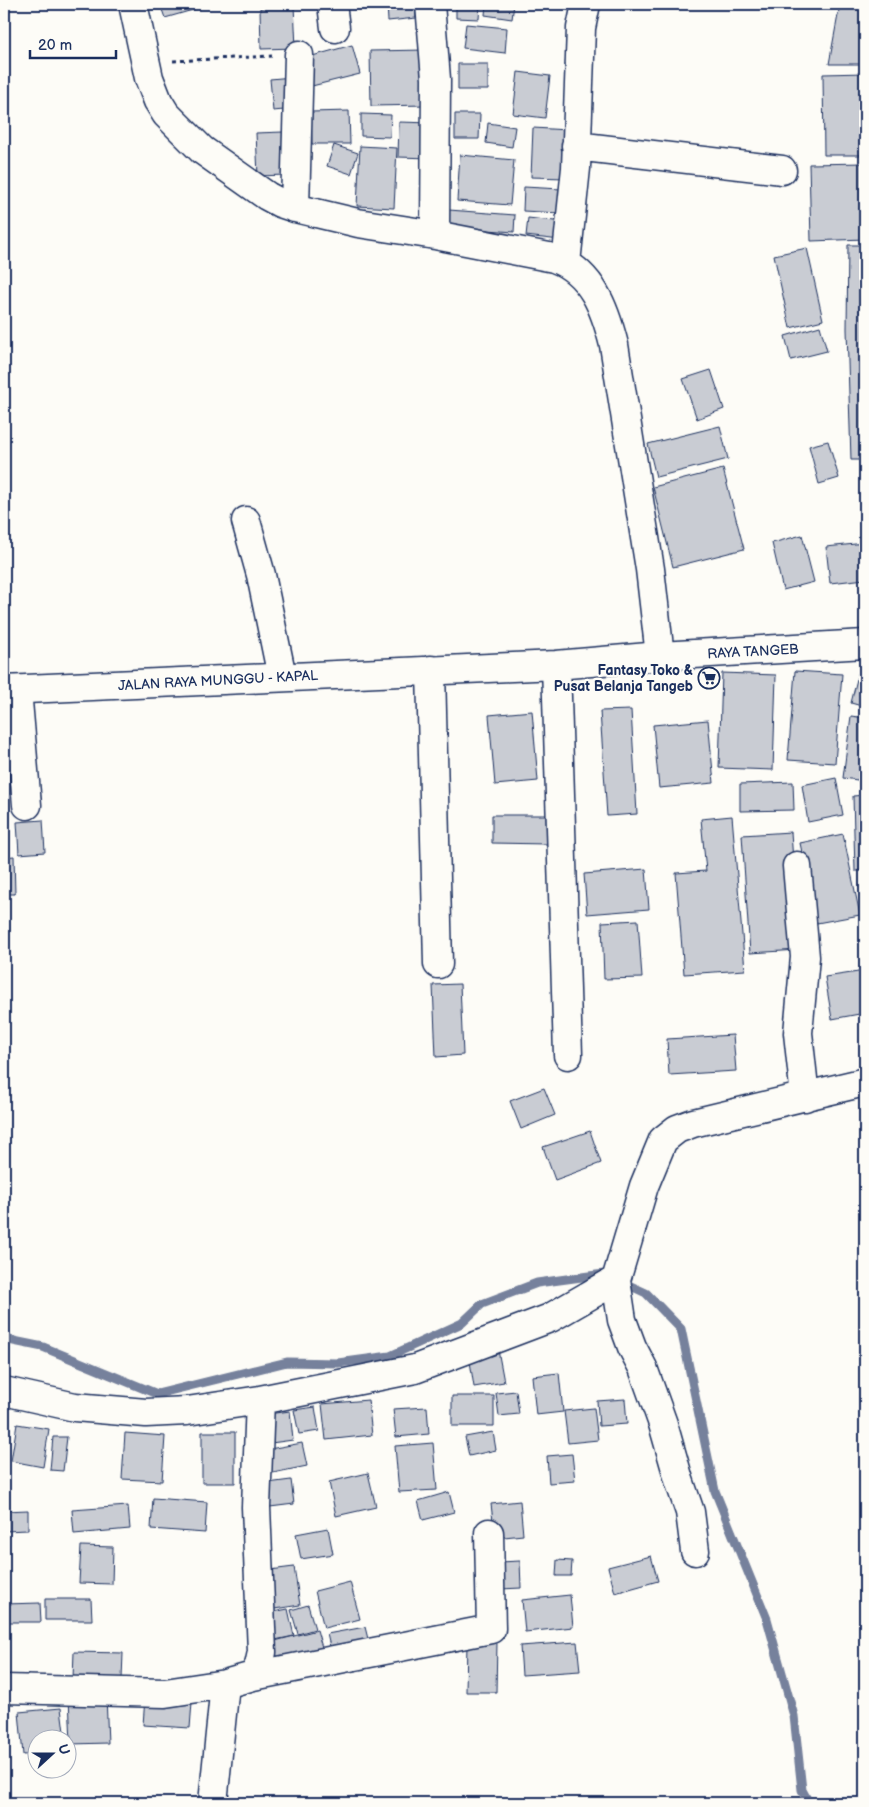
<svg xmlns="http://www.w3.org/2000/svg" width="869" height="1807" font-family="'Balsamiq Sans',sans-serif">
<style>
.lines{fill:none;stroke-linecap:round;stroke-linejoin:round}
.stream{stroke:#76819c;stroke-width:9}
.building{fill:#c9ccd3;stroke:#1b2f5e}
.minor-casing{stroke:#1b2f5e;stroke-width:31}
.path{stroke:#1b2f5e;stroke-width:3;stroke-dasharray:4 4;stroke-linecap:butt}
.minor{stroke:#fdfcf7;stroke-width:28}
.labels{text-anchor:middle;stroke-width:4.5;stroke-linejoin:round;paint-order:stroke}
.street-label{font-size:14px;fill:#1b2f5e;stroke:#fdfcf7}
.poi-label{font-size:14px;font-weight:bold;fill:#1b2f5e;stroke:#fdfcf7;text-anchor:end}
</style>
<rect width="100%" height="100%" fill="#fdfcf7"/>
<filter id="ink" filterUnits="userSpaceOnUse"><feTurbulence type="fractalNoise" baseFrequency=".02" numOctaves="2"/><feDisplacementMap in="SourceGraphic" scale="10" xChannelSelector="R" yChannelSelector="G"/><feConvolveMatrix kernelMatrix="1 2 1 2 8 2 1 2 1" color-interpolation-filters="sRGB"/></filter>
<g filter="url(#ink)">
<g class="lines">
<!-- stream -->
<path class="stream" d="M 620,1281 L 646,1293 L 681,1329 L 715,1491 L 767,1619 L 794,1716 L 802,1790 L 809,1803
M 4,1339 L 43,1347 L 157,1394 L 287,1362 L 338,1363 L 390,1356 L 462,1323 L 482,1304 L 537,1283 L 604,1274 L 608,1276"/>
</g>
<!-- building -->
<path class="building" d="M 160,4 L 210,4 L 210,5 L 165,18 Z
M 387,4 L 415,4 L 416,18 L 388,21 Z
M 456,4 L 480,4 L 479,19 L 456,18 Z
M 486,4 L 514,4 L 512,19 L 485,15 Z
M 840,4 L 865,4 L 865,64 L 829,64 Z
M 294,6 L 296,48 L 261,49 L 260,8 Z
M 466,24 L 507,28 L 505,53 L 463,48 Z
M 352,45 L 360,74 L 312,86 L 305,58 Z
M 426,50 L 428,105 L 371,106 L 370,51 Z
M 458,64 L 488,64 L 488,90 L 458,90 Z
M 518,72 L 550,76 L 545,118 L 513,114 Z
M 865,73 L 865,155 L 824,155 L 823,74 Z
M 292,77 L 295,109 L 273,111 L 270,79 Z
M 349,111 L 350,144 L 312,144 L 311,112 Z
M 361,114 L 391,115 L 390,137 L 361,136 Z
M 455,114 L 480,114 L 479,139 L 455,139 Z
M 399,122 L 432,123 L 430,158 L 398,157 Z
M 488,123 L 515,127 L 512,147 L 486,143 Z
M 533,128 L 568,130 L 565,178 L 531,177 Z
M 283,132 L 285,175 L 258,176 L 256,133 Z
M 334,145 L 358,153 L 351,174 L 327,166 Z
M 360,146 L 397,148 L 394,208 L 357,206 Z
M 460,155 L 514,160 L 510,205 L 457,201 Z
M 865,163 L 865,239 L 811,241 L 809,164 Z
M 524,187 L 561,189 L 560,213 L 523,211 Z
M 449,210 L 515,215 L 514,232 L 449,227 Z
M 528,218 L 563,222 L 560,240 L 526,236 Z
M 848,245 L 865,245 L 865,460 L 851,460 L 847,329 Z
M 807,248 L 823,320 L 790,328 L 774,255 Z
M 820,326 L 827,351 L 791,360 L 785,336 Z
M 711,370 L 724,409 L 697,419 L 683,379 Z
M 720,426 L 728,459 L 656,477 L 648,444 Z
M 828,441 L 839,478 L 819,484 L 809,446 Z
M 723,469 L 744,549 L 673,567 L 653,487 Z
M 802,535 L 814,582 L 783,590 L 772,543 Z
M 865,543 L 865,579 L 830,583 L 826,547 Z
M 863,655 L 865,656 L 865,707 L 851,703 Z
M 795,671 L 842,674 L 835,763 L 788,760 Z
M 722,673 L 776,675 L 773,770 L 719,768 Z
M 631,710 L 637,814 L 607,816 L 600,711 Z
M 532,711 L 538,781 L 495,785 L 489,715 Z
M 851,716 L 865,718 L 865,781 L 843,778 Z
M 708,720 L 714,783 L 659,788 L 653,725 Z
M 836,778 L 843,815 L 808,822 L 802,785 Z
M 793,782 L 794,810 L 740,811 L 740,784 Z
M 865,795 L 865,871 L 855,871 L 853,796 Z
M 492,815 L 546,815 L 547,844 L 492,843 Z
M 732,816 L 745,970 L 684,974 L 676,873 L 706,871 L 701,819 Z
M 43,820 L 45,852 L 19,854 L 17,822 Z
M 791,832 L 799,950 L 750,953 L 742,835 Z
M 843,834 L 860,915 L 817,923 L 800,843 Z
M 14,856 L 15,894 L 4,894 L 4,857 Z
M 646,869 L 649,909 L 587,914 L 584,874 Z
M 638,920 L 642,978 L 604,979 L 602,922 Z
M 865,971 L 865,1013 L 832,1019 L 825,977 Z
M 460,984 L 463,1055 L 436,1057 L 433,985 Z
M 733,1035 L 736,1071 L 669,1075 L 667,1039 Z
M 544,1088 L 555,1115 L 521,1129 L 510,1101 Z
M 590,1131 L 601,1163 L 555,1180 L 543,1147 Z
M 498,1350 L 504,1382 L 474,1387 L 469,1355 Z
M 559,1373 L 563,1412 L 536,1415 L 532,1376 Z
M 516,1391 L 519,1414 L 499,1416 L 496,1393 Z
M 452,1396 L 494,1396 L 494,1426 L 452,1426 Z
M 625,1399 L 627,1424 L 599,1426 L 597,1401 Z
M 368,1400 L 372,1435 L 326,1440 L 322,1404 Z
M 315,1407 L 319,1431 L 299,1434 L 294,1410 Z
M 427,1407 L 429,1434 L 396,1437 L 393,1409 Z
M 594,1408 L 598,1440 L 568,1443 L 564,1411 Z
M 290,1411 L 293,1440 L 271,1443 L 268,1414 Z
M 17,1424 L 49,1429 L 43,1467 L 11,1461 Z
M 202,1432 L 235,1432 L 235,1483 L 202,1483 Z
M 493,1432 L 496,1450 L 469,1456 L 465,1437 Z
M 125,1433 L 165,1436 L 162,1481 L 122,1479 Z
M 53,1437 L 67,1437 L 63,1471 L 50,1470 Z
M 302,1443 L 307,1466 L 268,1474 L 264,1450 Z
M 433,1443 L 437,1490 L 399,1492 L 395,1446 Z
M 572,1454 L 575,1481 L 549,1483 L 547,1456 Z
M 368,1473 L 376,1507 L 336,1516 L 329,1482 Z
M 291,1480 L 294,1504 L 270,1507 L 268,1483 Z
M 449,1492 L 454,1512 L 423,1520 L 418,1501 Z
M 153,1498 L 207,1502 L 205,1533 L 151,1529 Z
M 520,1501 L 523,1535 L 495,1538 L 491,1504 Z
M 128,1506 L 130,1529 L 74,1534 L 72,1510 Z
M 28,1510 L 28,1530 L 4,1531 L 4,1511 Z
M 328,1528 L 333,1554 L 301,1559 L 296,1534 Z
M 81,1546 L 113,1547 L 112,1584 L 79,1583 Z
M 651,1556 L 658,1581 L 615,1593 L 608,1567 Z
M 557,1560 L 572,1561 L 571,1576 L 556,1576 Z
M 520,1561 L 521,1588 L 501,1589 L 500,1562 Z
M 294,1567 L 300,1605 L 268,1610 L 262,1571 Z
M 350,1582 L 360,1619 L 324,1628 L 315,1591 Z
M 570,1595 L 573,1627 L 525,1632 L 522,1600 Z
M 45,1599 L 91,1599 L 92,1620 L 45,1620 Z
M 40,1603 L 41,1622 L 5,1622 L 4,1604 Z
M 308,1605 L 315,1629 L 298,1634 L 291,1610 Z
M 288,1609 L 294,1636 L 270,1641 L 263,1614 Z
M 365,1627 L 371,1651 L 333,1659 L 327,1634 Z
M 317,1630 L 325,1658 L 278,1670 L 271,1642 Z
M 467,1642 L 497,1642 L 496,1692 L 466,1692 Z
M 577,1642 L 580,1671 L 522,1675 L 520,1646 Z
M 74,1652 L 123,1653 L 122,1679 L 73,1678 Z
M 106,1696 L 108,1743 L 71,1744 L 69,1697 Z
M 145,1698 L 192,1702 L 190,1728 L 143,1725 Z
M 61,1708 L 65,1740 L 38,1740 L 38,1754 L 23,1755 L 19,1712 Z"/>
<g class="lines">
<!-- minor casing -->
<g class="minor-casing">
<path id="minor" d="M 133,4 L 149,78 L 158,101 L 166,114 L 202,150 L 267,196 L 280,203 L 295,208 L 358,223 L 435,235 L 554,258 C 592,272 605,309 614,345 L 650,569 L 660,656
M 332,4 L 335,28
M 430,4 L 436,79 L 435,235
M 576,146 L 782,170
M 295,208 L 299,55
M 566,263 L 576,168 L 581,28 L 586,4
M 246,521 L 261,575 L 282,677
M 556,665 L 568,1055
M 431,670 L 438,964
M 4,690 L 556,665 L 660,656 L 865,644
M 17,690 L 27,805
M 797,866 L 805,957 L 798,1033 L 805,1097
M 616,1280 L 622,1320 L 632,1347 L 643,1368 L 663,1424 L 679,1480 L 690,1512 L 695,1551
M 4,1391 L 75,1407 L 146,1413 L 187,1411 L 260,1400 L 415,1369 L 550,1318 L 616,1280 L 644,1186 L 663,1140 L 677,1129 L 693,1123 L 865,1082
M 253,1676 L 259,1666 L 262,1652 L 256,1507 L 260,1400
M 4,1689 L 165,1693 L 225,1684 L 253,1676 L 491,1629 L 489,1533
M 213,1803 L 225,1684"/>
</g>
<!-- path -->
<path class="path" d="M 173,61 L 272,56"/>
<!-- minor -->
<use href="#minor" class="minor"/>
</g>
</g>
<!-- icons -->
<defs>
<g id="supermarket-ring" transform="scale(1.125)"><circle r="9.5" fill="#fdfcf7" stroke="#1b2f5e" stroke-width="1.5"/><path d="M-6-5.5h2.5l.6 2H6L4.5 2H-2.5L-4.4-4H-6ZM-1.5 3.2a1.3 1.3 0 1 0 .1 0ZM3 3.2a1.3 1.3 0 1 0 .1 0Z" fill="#1b2f5e"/></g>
</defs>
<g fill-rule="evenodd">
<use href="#supermarket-ring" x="709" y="678"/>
</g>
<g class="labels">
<!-- street labels -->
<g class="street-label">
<text transform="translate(753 651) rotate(-3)" y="5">RAYA TANGEB</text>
<text transform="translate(218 680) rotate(-3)" y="5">JALAN RAYA MUNGGU - KAPAL</text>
</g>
<!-- poi labels -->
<g class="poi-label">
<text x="693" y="675">Fantasy Toko &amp;<tspan x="693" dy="16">Pusat Belanja Tangeb</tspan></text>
</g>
</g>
<!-- margin -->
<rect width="869" height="1807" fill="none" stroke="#fdfcf7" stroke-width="20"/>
<rect x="10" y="10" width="849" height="1787" fill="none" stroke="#1b2f5e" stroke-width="2" filter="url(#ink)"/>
<!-- north arrow -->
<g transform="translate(52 1754) rotate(69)"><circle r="24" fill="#fdfcf7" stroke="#a3aaba"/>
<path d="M0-4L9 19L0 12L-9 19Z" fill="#1b2f5e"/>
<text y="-8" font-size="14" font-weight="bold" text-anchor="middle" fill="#1b2f5e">U</text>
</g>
<!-- scale -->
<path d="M30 50v8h86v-8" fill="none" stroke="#1b2f5e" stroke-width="2.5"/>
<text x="38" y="50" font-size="15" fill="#1b2f5e" stroke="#fdfcf7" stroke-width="4" paint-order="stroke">20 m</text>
</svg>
